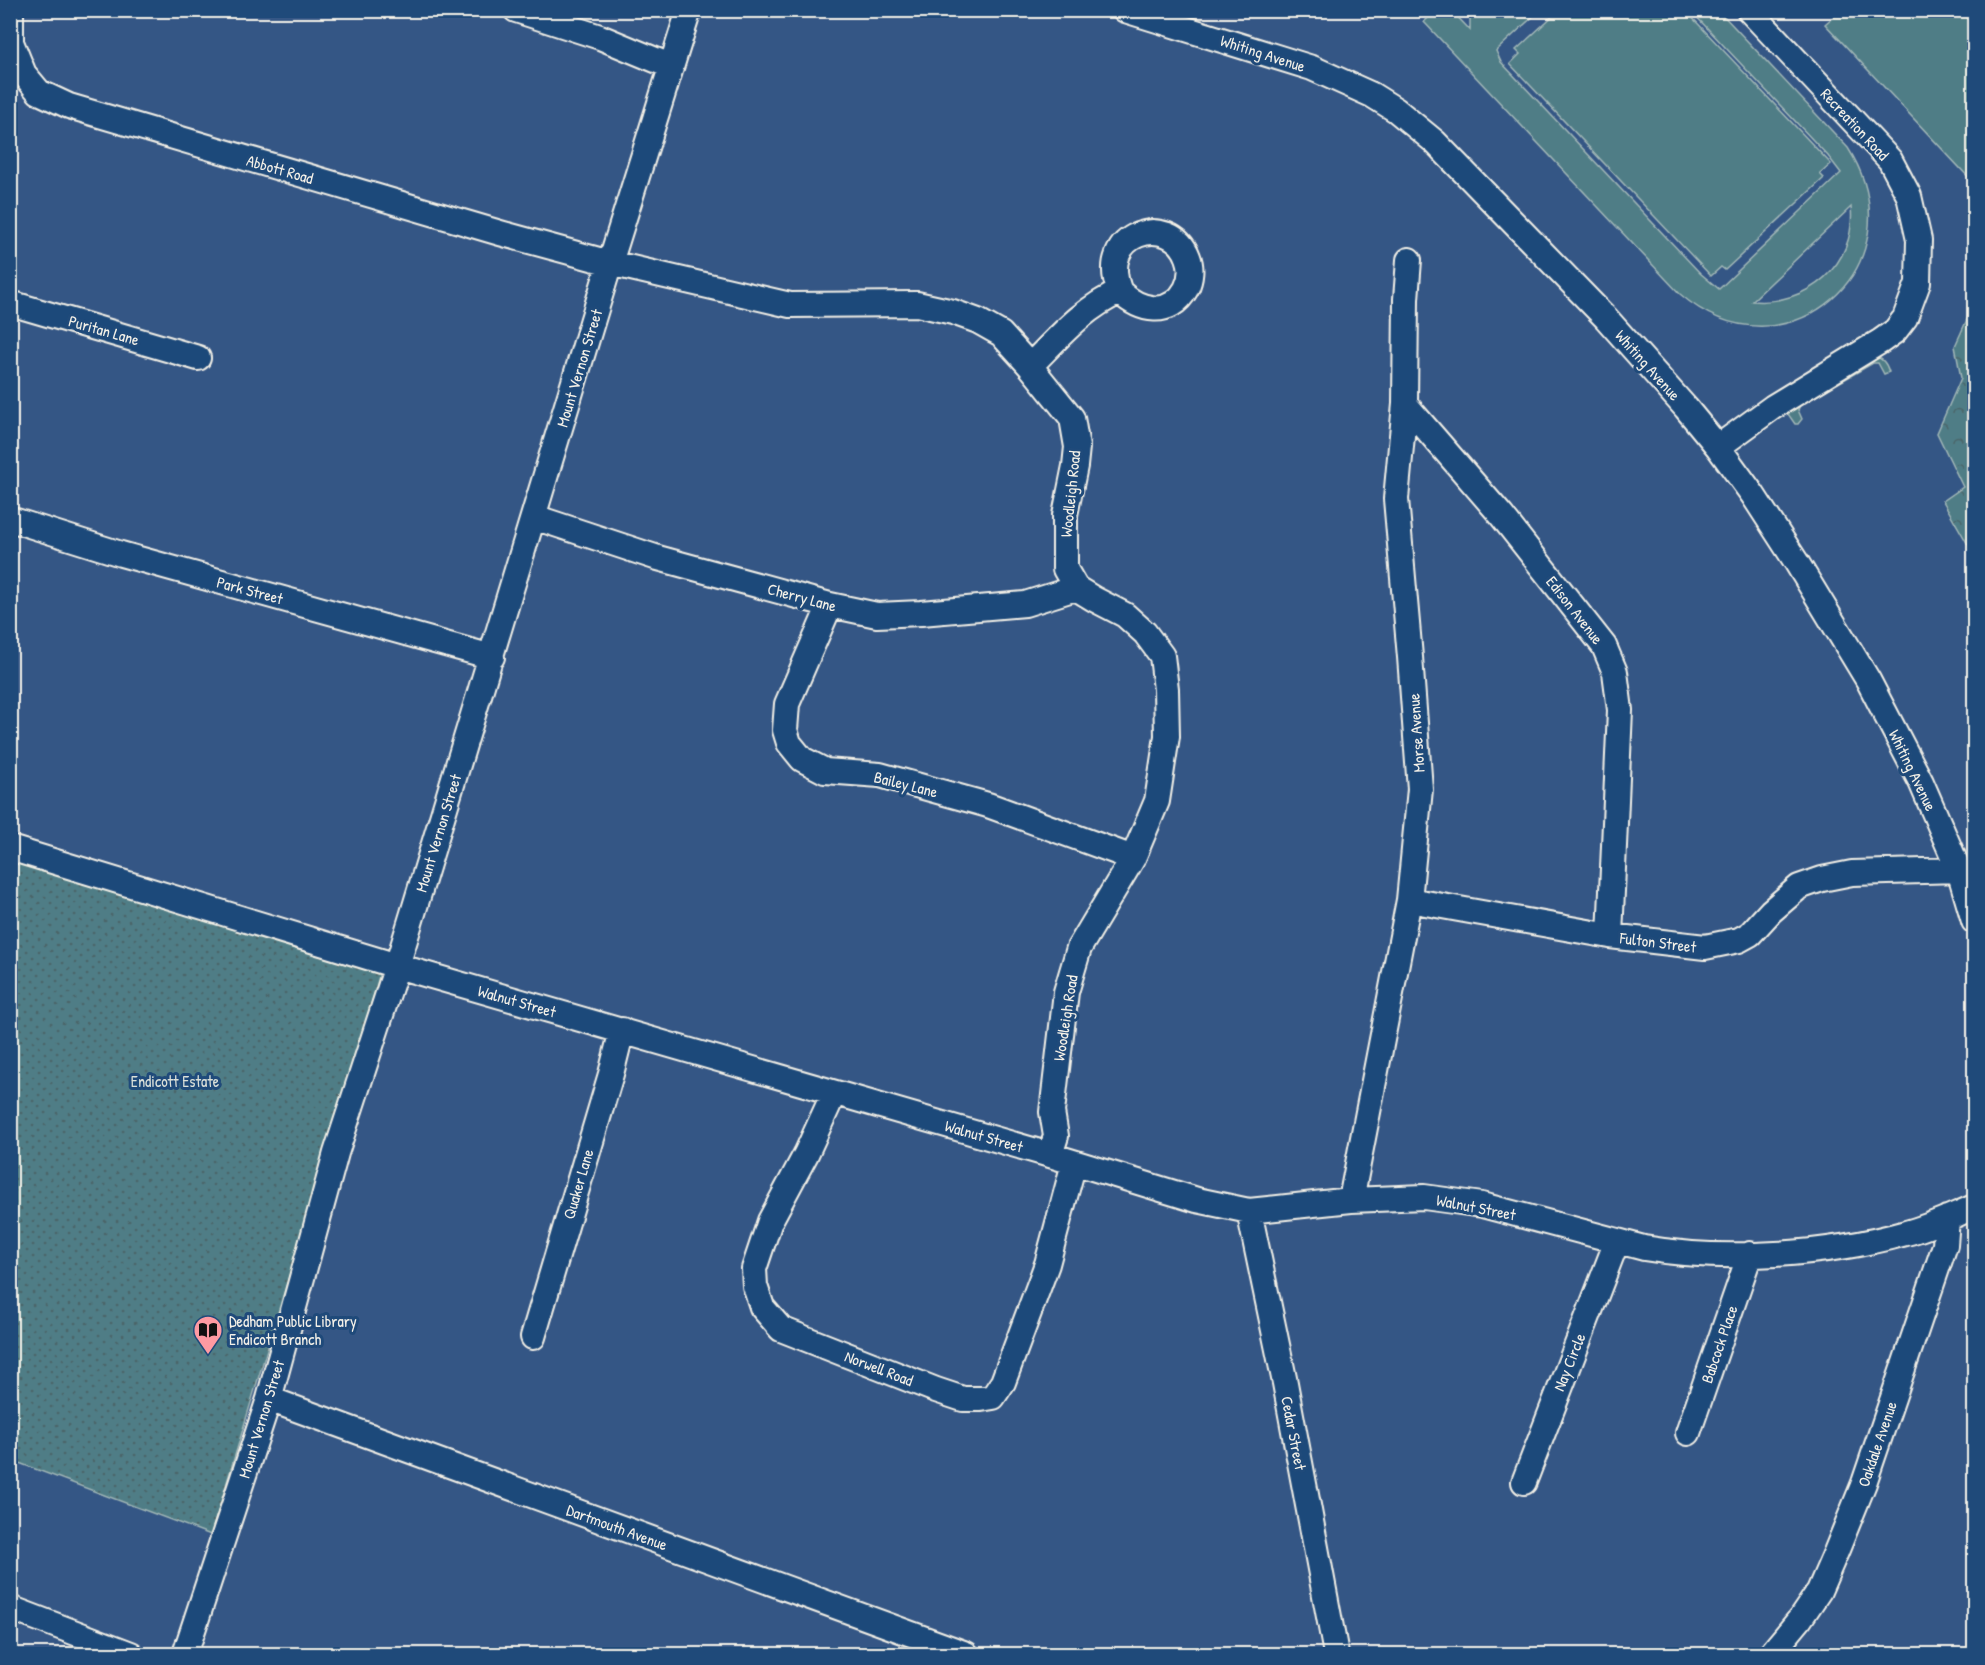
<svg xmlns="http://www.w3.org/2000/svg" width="1985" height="1665" font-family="'Patrick Hand',sans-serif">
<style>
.grass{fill:#4f7d86;stroke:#a2b7b7;stroke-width:1.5;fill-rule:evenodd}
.forest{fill:url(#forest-crowns);stroke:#a2b7b7;stroke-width:1.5}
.park{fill:url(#park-dots);stroke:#a2b7b7;stroke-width:1.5}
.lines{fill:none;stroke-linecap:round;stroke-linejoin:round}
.minor-casing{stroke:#f4f1e8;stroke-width:28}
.minor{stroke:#1f4a7a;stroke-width:24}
.labels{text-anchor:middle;stroke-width:6;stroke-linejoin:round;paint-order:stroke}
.street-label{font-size:16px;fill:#f4f1e8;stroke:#1f4a7a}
.park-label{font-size:16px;fill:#dbe0d9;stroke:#1f4a7a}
.poi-label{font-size:16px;fill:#f4f1e8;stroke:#1f4a7a;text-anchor:start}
</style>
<defs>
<pattern id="forest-crowns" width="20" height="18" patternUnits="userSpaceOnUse" patternTransform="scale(1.5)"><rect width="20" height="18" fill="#4f7d86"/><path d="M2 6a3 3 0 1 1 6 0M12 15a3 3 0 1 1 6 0" fill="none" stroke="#4c6569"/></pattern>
<pattern id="park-dots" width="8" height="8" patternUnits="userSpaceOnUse" patternTransform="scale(1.5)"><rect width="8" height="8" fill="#4f7d86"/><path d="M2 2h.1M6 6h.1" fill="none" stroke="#4c6569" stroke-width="1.8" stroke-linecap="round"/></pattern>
</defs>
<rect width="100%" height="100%" fill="#345685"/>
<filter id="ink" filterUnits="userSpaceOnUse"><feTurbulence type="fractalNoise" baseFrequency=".0167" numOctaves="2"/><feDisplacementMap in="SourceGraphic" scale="12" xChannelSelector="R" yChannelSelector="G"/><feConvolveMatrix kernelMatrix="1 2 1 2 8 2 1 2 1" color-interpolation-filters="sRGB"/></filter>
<g filter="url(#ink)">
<!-- grass -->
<path class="grass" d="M 1436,10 L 1452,11 L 1470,30 L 1470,11 L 1539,11 L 1496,51 L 1501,62 L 1700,273 L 1719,289 L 1841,173 L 1828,156 L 1691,11 L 1719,11 L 1848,148 C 1923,266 1785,385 1680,294 L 1424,22 ZM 1851,207 C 1857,265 1807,306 1752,301 Z
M 1558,11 L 1686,11 L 1831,164 L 1820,174 L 1824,178 L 1725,270 L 1721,267 L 1711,276 L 1510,64 L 1520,54 L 1516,50 Z
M 1840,11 L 1974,11 L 1974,183 L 1825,24 Z
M 1875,357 C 1883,358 1887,365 1889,372 L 1884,374 L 1878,363 L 1873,363 L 1800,405 L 1798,410 L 1802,419 L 1798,424 L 1795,424 L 1788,414 L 1791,407 Z"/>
<!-- forest -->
<path class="forest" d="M 1974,304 L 1974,555 L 1943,501 L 1963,487 L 1937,433 L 1961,378 L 1955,346 Z"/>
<!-- park -->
<path class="park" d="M 10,858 L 378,971 L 379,976 L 375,991 L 211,1535 L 11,1460 Z"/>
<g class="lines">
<!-- minor casing -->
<g class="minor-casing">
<path id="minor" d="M 11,10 L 11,42 L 24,74 L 39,92 L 69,106 L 500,233 L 610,263 L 790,305 L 917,304 L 953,312 L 978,321 L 1001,334 L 1030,366 L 1072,418 L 1077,447 L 1075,466 L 1065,515 L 1065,569 L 1076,588 L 1094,599 L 1125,615 L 1145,633 L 1162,656 L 1166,689 L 1167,736 L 1157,801 L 1133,858 L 1079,948 L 1066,992 L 1052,1112 L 1056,1136 L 1050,1155
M 516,10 L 600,37 L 670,66
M 1125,10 L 1312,68 L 1372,95 L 1396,110 L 1435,142 L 1606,318 L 1686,408 L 1718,447 L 1753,495 L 1797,563 L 1868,680 L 1921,782 L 1959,870 L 1974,921
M 10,303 L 198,358
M 1030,366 C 1058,338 1083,308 1120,292 C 1095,232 1171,211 1188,257 C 1192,267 1191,279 1186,289 C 1170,318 1140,311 1120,292
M 1405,404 L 1501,515 L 1604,646 L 1615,672 L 1620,710 L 1610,936
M 1718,447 L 1773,407 L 1881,341 L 1895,331 L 1905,318 L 1918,283 L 1919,240 L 1909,196 L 1890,160 L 1749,10
M 534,517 L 658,558 L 830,605 L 877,615 L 921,613 L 1025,604 L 1076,588
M 10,519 L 121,554 L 492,657
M 830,605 L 787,704 L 785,730 L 789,743 L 802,759 L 825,771 L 880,775 L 988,805 L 1133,858
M 10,848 L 397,966 L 1050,1155 L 1197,1200 L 1249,1211 L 1351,1200 L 1424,1197 L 1482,1205 L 1644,1248 C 1725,1262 1827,1255 1906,1233 C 1930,1227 1952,1216 1974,1207
M 1409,900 L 1610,936 L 1705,947 L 1739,940 L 1750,934 L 1771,911 L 1799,887 L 1822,879 L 1852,873 L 1959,870
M 834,1093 L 806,1154 L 770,1221 L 754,1269 L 755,1286 L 762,1307 L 781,1329 L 936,1390 L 963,1399 L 981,1399 L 993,1397 L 1003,1382 L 1047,1264 L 1074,1163
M 1351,1200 L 1409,900 L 1420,789 L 1410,657 L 1396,499 L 1405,404 L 1406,299 L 1409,260
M 1249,1211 L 1285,1383 L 1336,1654
M 533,1337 L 611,1074 L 622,1030
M 269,1399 L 966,1654
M 1688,1433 L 1750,1254
M 1524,1482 L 1617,1241
M 10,1608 L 131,1654
M 185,1654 L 269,1399 L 336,1153 L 397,966 L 610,263 L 689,10
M 1771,1654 L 1800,1619 L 1819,1591 L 1836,1552 L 1864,1483 L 1945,1245 L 1947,1218"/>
</g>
<!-- minor -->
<use href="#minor" class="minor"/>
</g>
</g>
<!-- icons -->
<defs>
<g id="library-pin" transform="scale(1.5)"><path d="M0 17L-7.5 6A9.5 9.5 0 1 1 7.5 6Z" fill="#ff9aa2" stroke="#1f4a7a"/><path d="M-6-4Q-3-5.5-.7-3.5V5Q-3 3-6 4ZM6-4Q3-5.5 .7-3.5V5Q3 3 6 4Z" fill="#111"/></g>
</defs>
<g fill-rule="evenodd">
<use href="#library-pin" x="208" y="1330"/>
</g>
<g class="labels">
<!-- street labels -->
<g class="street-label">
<text transform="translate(1263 53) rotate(18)" y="6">Whiting Avenue</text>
<text transform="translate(1855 124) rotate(47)" y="6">Recreation Road</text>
<text transform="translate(280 169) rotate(16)" y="6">Abbott Road</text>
<text transform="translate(104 330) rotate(16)" y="6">Puritan Lane</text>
<text transform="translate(1648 365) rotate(48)" y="6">Whiting Avenue</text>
<text transform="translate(579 368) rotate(-73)" y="6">Mount Vernon Street</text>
<text transform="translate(1070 494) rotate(-84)" y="6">Woodleigh Road</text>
<text transform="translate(250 590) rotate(15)" y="6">Park Street</text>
<text transform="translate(802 597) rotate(15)" y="6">Cherry Lane</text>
<text transform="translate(1575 610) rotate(52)" y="6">Edison Avenue</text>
<text transform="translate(1416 733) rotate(-94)" y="6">Morse Avenue</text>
<text transform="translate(1913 770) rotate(64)" y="6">Whiting Avenue</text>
<text transform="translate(906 784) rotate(14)" y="6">Bailey Lane</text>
<text transform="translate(438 833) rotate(-73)" y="6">Mount Vernon Street</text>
<text transform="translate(1658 942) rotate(7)" y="6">Fulton Street</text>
<text transform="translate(517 1001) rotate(16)" y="6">Walnut Street</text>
<text transform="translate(1065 1018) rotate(-81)" y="6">Woodleigh Road</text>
<text transform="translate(984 1136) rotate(16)" y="6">Walnut Street</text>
<text transform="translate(578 1184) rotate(-74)" y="6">Quaker Lane</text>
<text transform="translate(1476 1207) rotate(11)" y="6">Walnut Street</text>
<text transform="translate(1719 1344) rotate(-71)" y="6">Babcock Place</text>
<text transform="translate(1569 1362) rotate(-68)" y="6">Nay Circle</text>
<text transform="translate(879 1368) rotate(21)" y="6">Norwell Road</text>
<text transform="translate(261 1419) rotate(-73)" y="6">Mount Vernon Street</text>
<text transform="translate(1294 1433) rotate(79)" y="6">Cedar Street</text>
<text transform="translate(1877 1444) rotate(-71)" y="6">Oakdale Avenue</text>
<text transform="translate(617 1527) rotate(20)" y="6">Dartmouth Avenue</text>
</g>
<!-- park labels -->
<g class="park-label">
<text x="175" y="1087">Endicott Estate</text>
</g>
<!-- poi labels -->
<g class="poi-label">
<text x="229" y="1327">Dedham Public Library<tspan x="229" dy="18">Endicott Branch</tspan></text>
</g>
</g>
<!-- margin -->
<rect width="1985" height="1665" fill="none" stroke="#1f4a7a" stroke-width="36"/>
<rect x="18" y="18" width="1949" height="1629" fill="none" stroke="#f4f1e8" stroke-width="2" filter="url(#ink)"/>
</svg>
